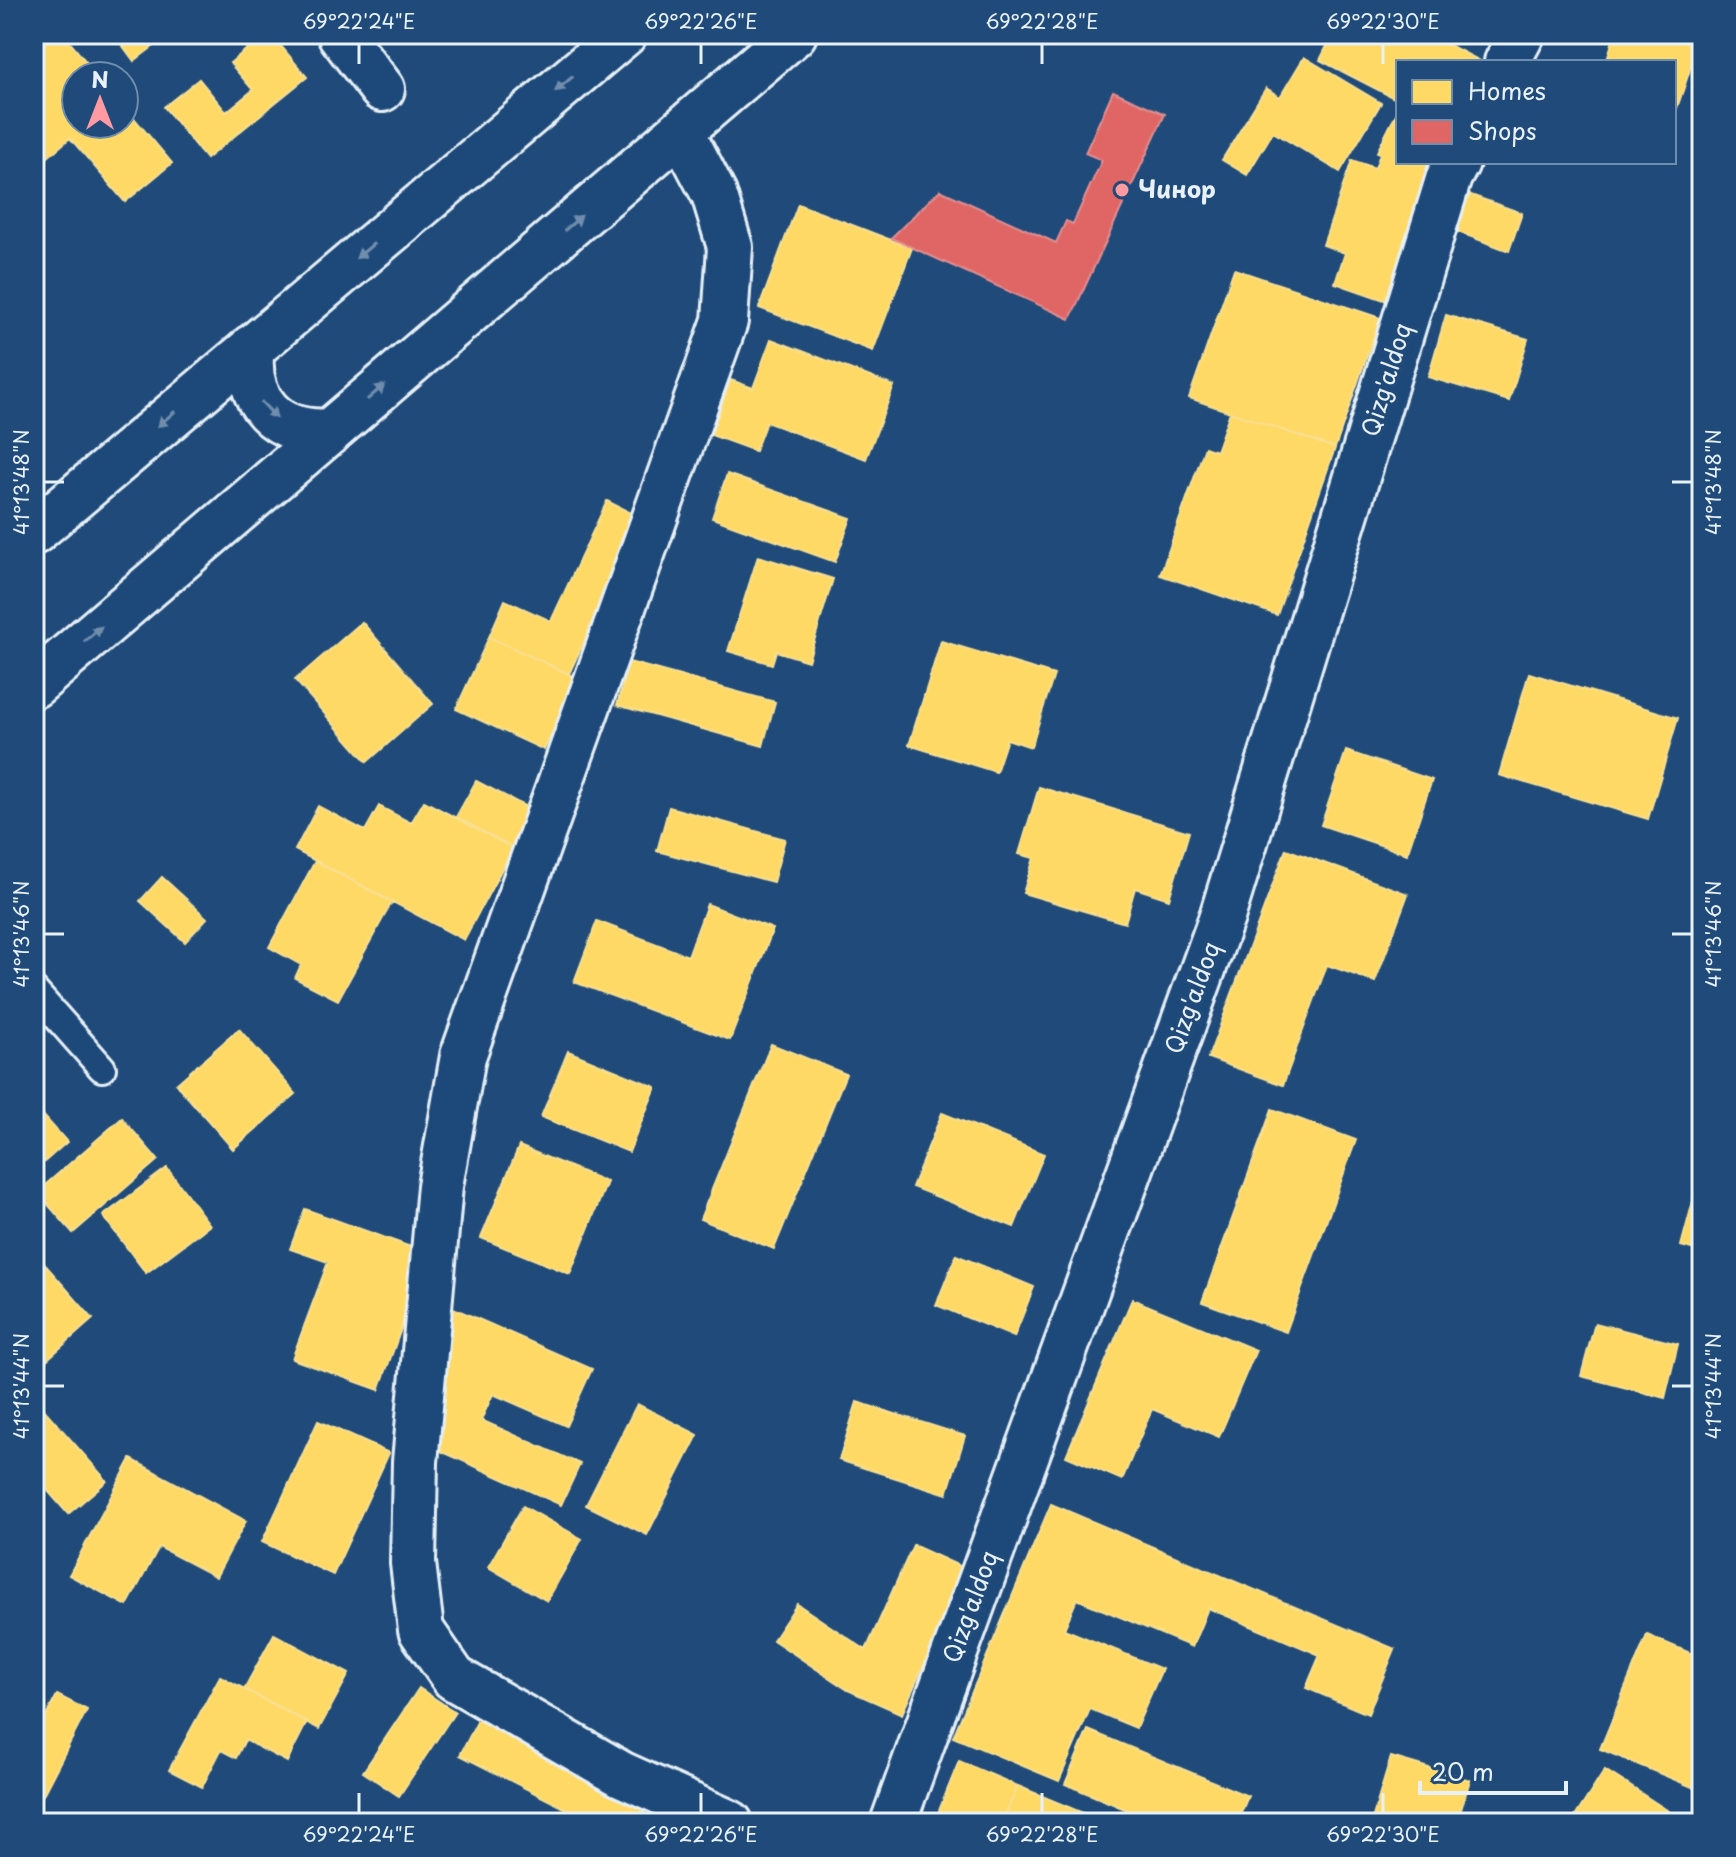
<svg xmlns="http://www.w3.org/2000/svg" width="1736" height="1857" font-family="'Playpen Sans',sans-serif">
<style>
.homes{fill:#ffd966;stroke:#f8e092;stroke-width:2}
.shops{fill:#e06666;stroke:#e29092;stroke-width:2}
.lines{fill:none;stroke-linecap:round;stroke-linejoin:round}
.lane-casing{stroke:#e8f1f8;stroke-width:32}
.street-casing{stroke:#e8f1f8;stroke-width:50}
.highway-casing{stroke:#e8f1f8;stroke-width:50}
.lane{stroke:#1f4a7a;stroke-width:26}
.street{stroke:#1f4a7a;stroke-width:44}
.highway{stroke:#1f4a7a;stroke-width:44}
.oneway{fill:#6f8dac}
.ticks{fill:none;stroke:#e8f1f8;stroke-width:3}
.poi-dot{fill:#ff9aa2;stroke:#1f4a7a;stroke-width:3}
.labels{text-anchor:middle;stroke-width:8;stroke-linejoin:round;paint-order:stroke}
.poi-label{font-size:24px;font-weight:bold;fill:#e8f1f8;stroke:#1f4a7a;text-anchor:start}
.street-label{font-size:24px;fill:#e8f1f8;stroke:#1f4a7a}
.neatline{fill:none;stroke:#e8f1f8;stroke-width:3}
.ticks-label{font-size:20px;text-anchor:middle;fill:#e8f1f8}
</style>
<rect width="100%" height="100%" fill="#1f4a7a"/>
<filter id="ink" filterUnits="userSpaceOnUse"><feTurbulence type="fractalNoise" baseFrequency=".0125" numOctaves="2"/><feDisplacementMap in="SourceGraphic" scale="16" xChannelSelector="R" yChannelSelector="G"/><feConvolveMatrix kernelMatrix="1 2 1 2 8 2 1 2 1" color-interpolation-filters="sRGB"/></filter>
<g filter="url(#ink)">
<!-- homes -->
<path class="homes" d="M 47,34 L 63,34 L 98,76 L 76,76 L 76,124 L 124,124 L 124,106 L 172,163 L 125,202 L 70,138 L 34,169 L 34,45 Z
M 114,34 L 170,34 L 134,61 Z
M 265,34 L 271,34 L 307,77 L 206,159 L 164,107 L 199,79 L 226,112 L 253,90 L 230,63 Z
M 1333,34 L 1428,34 L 1482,62 L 1398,62 L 1398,100 L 1320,60 Z
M 1615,34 L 1702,34 L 1674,117 L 1674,62 L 1606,62 Z
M 1304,57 L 1381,103 L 1340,172 L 1273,132 L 1247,175 L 1222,160 L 1266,88 L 1280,97 Z
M 1398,110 L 1398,162 L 1437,162 L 1387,301 L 1335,283 L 1345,253 L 1323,245 L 1352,160 L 1375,168 L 1380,154 L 1377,152 Z
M 1468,194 L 1522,213 L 1509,251 L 1455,231 Z
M 798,204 L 912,248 L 873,351 L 759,308 Z
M 1234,269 L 1380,318 L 1335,448 L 1189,398 Z
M 1446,315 L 1528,339 L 1509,401 L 1428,377 Z
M 771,339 L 894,386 L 866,459 L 766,422 L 755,451 L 711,435 L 731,380 L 753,388 Z
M 1230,412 L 1335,448 L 1277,615 L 1160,575 L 1205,447 L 1216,451 Z
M 727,474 L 851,518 L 835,562 L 712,518 Z
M 607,501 L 641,518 L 569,674 L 489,637 L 505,600 L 551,621 Z
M 758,556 L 833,579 L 808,661 L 776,651 L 772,664 L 728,651 Z
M 362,622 L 433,704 L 367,762 L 295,680 Z
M 489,637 L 577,678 L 544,750 L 456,709 Z
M 941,641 L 1054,675 L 1031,747 L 1007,739 L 996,772 L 909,745 Z
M 629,662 L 775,702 L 763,746 L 617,705 Z
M 1529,673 L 1678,718 L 1648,819 L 1499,775 Z
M 1346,751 L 1432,780 L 1407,854 L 1321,825 Z
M 476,781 L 534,811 L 513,848 L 456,817 Z
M 1039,787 L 1189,832 L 1169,899 L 1135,888 L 1125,923 L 1023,893 L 1034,858 L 1019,854 Z
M 424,801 L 513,848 L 464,940 L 295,850 L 318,806 L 365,831 L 379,806 L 411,823 Z
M 669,807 L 785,839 L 773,882 L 657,851 Z
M 1286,849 L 1408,894 L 1375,982 L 1327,965 L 1283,1085 L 1208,1058 Z
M 315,861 L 392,902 L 338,1000 L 295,978 L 301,965 L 269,947 Z
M 162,877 L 207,918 L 185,942 L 140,901 Z
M 707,904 L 773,929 L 730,1040 L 574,982 L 597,921 L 688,956 Z
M 239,1029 L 296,1094 L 233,1149 L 176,1084 Z
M 771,1044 L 846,1074 L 774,1249 L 700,1219 Z
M 568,1051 L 656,1087 L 629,1152 L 541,1117 Z
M 1272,1109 L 1356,1140 L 1286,1332 L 1202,1302 Z
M 41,1113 L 67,1142 L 34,1171 L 34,1119 Z
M 942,1113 L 1044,1154 L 1014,1227 L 912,1187 Z
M 122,1118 L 158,1160 L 73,1233 L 37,1192 Z
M 519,1146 L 607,1182 L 570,1274 L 481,1238 Z
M 167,1168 L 210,1225 L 146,1273 L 103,1216 Z
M 1700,1175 L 1702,1175 L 1702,1252 L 1681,1246 Z
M 305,1209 L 422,1251 L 424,1265 L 379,1390 L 292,1359 L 328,1262 L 290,1249 Z
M 34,1252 L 93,1319 L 34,1371 Z
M 956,1255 L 1034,1287 L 1014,1337 L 936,1305 Z
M 1132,1299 L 1256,1350 L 1219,1437 L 1152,1409 L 1122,1480 L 1066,1456 Z
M 451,1307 L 592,1369 L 566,1426 L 493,1394 L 481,1420 L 580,1464 L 561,1505 L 436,1449 Z
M 1595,1323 L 1678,1344 L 1665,1398 L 1581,1376 Z
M 34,1398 L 107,1481 L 68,1514 L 34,1475 Z
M 857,1402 L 965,1436 L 947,1494 L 839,1460 Z
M 637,1404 L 698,1435 L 647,1535 L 586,1505 Z
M 318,1421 L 389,1453 L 333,1575 L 262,1542 Z
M 131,1459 L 246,1521 L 216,1577 L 159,1547 L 127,1606 L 69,1575 Z
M 1702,1503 L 1702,1526 L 1694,1523 Z
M 1051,1504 L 1395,1649 L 1368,1714 L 1306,1688 L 1320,1655 L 1208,1608 L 1192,1647 L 1077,1599 L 1064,1629 L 1162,1669 L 1136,1728 L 1090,1709 L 1059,1781 L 953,1737 Z
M 523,1506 L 582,1539 L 547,1601 L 488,1567 Z
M 913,1545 L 966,1569 L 902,1714 L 848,1690 L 773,1640 L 797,1604 L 866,1650 Z
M 274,1634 L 349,1674 L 319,1729 L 244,1689 Z
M 1702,1634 L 1702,1658 L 1693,1655 Z
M 1647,1635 L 1702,1658 L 1702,1791 L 1600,1749 Z
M 220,1676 L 307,1722 L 287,1762 L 245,1740 L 236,1758 L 221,1750 L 202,1787 L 169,1770 Z
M 419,1688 L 455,1712 L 399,1796 L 363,1772 Z
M 57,1695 L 87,1710 L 34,1812 L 34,1739 Z
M 478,1720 L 648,1806 L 639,1823 L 594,1823 L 460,1755 Z
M 1088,1730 L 1248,1796 L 1237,1823 L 1158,1823 L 1065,1784 Z
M 1391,1757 L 1470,1780 L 1457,1823 L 1371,1823 Z
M 959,1761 L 1018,1786 L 1002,1823 L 934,1823 Z
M 1605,1770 L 1670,1812 L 1663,1823 L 1571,1823 Z
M 1018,1786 L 1107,1823 L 1002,1823 Z"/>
<!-- shops -->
<path class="shops" d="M 1113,91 L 1165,114 L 1070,319 L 891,238 L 940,190 L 1056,243 L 1066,221 L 1073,224 L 1102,160 L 1085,153 Z"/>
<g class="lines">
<!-- lane casing -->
<g class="lane-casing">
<path id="lane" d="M 34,991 L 102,1068"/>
</g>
<!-- street casing -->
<g class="street-casing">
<path id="street" d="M 340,34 L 382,89
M 1507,62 L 1522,34
M 681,131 L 714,194 L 730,247 L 725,321 L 463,1056 L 440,1186 L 415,1462 L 413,1563 L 421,1630 L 454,1678 L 621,1774 L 730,1823
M 893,1823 L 1222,917 L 1449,177 L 1457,162"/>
</g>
<!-- highway casing -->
<g class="highway-casing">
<path id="highway" d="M 252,347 C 244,401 277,436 331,431
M 34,532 L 624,34
M 34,685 L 794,34"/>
</g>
<!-- lane -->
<use href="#lane" class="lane"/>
<!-- street -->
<use href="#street" class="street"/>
<!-- highway -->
<use href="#highway" class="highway"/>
</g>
<!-- one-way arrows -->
<defs><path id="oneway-solid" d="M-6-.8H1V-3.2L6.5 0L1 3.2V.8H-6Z" transform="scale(2)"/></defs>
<g class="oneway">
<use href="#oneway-solid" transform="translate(564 84) rotate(140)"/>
<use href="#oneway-solid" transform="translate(573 223) rotate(-41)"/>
<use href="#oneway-solid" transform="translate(365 251) rotate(140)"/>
<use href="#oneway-solid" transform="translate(376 392) rotate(-41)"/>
<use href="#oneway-solid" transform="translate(269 410) rotate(47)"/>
<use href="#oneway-solid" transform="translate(166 419) rotate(140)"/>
<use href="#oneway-solid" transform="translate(93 634) rotate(-41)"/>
</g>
</g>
<!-- ticks -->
<path class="ticks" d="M 359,44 L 359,64M 701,44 L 701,64M 1042,44 L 1042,64M 1383,44 L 1383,64M 44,482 L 64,482M 1672,482 L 1692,482M 44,934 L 64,934M 1672,934 L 1692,934M 44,1386 L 64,1386M 1672,1386 L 1692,1386M 359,1793 L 359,1813M 701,1793 L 701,1813M 1042,1793 L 1042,1813M 1383,1793 L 1383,1813"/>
<!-- markers -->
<circle class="poi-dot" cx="1122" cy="190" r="8"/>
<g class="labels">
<!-- poi labels -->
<g class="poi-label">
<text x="1138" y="198">Чинор</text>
</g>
<!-- street labels -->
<g class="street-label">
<text transform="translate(1387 380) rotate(-73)" y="8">Qizg'aldoq</text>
<text transform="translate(1193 998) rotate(-70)" y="8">Qizg'aldoq</text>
<text transform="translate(971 1607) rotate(-70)" y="8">Qizg'aldoq</text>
</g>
</g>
<!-- margin -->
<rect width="1736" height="1857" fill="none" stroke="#1f4a7a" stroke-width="88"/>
<!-- legend -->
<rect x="1396" y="60" width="280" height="104" fill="#1f4a7a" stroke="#6f8dac" stroke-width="2"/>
<rect x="1412" y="80" width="40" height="24" fill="#ffd966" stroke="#6f8dac" stroke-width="2"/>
<text x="1468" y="100" font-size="24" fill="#e8f1f8">Homes</text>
<rect x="1412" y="120" width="40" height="24" fill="#e06666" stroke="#6f8dac" stroke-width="2"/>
<text x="1468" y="140" font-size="24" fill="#e8f1f8">Shops</text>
<!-- north arrow -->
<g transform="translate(100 100)"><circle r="38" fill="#1f4a7a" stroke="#6f8dac" stroke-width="2"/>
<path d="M0-6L14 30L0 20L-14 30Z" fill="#ff9aa2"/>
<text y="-12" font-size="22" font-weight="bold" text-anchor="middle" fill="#e8f1f8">N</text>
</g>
<!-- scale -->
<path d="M1420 1781v12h146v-12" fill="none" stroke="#e8f1f8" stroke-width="4"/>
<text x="1432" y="1781" font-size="24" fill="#e8f1f8" stroke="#1f4a7a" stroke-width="6" paint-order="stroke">20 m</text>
<rect x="44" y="44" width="1648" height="1769" class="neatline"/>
<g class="ticks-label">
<text x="359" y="29">69°22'24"E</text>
<text x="701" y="29">69°22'26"E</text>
<text x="1042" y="29">69°22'28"E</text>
<text x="1383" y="29">69°22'30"E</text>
<text transform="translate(22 482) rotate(-90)" y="7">41°13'48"N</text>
<text transform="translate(1714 482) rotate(-90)" y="7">41°13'48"N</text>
<text transform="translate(22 934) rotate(-90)" y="7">41°13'46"N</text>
<text transform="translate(1714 934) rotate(-90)" y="7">41°13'46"N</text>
<text transform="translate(22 1386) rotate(-90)" y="7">41°13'44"N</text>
<text transform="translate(1714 1386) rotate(-90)" y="7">41°13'44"N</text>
<text x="359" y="1842">69°22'24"E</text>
<text x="701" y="1842">69°22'26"E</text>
<text x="1042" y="1842">69°22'28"E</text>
<text x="1383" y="1842">69°22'30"E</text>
</g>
</svg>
